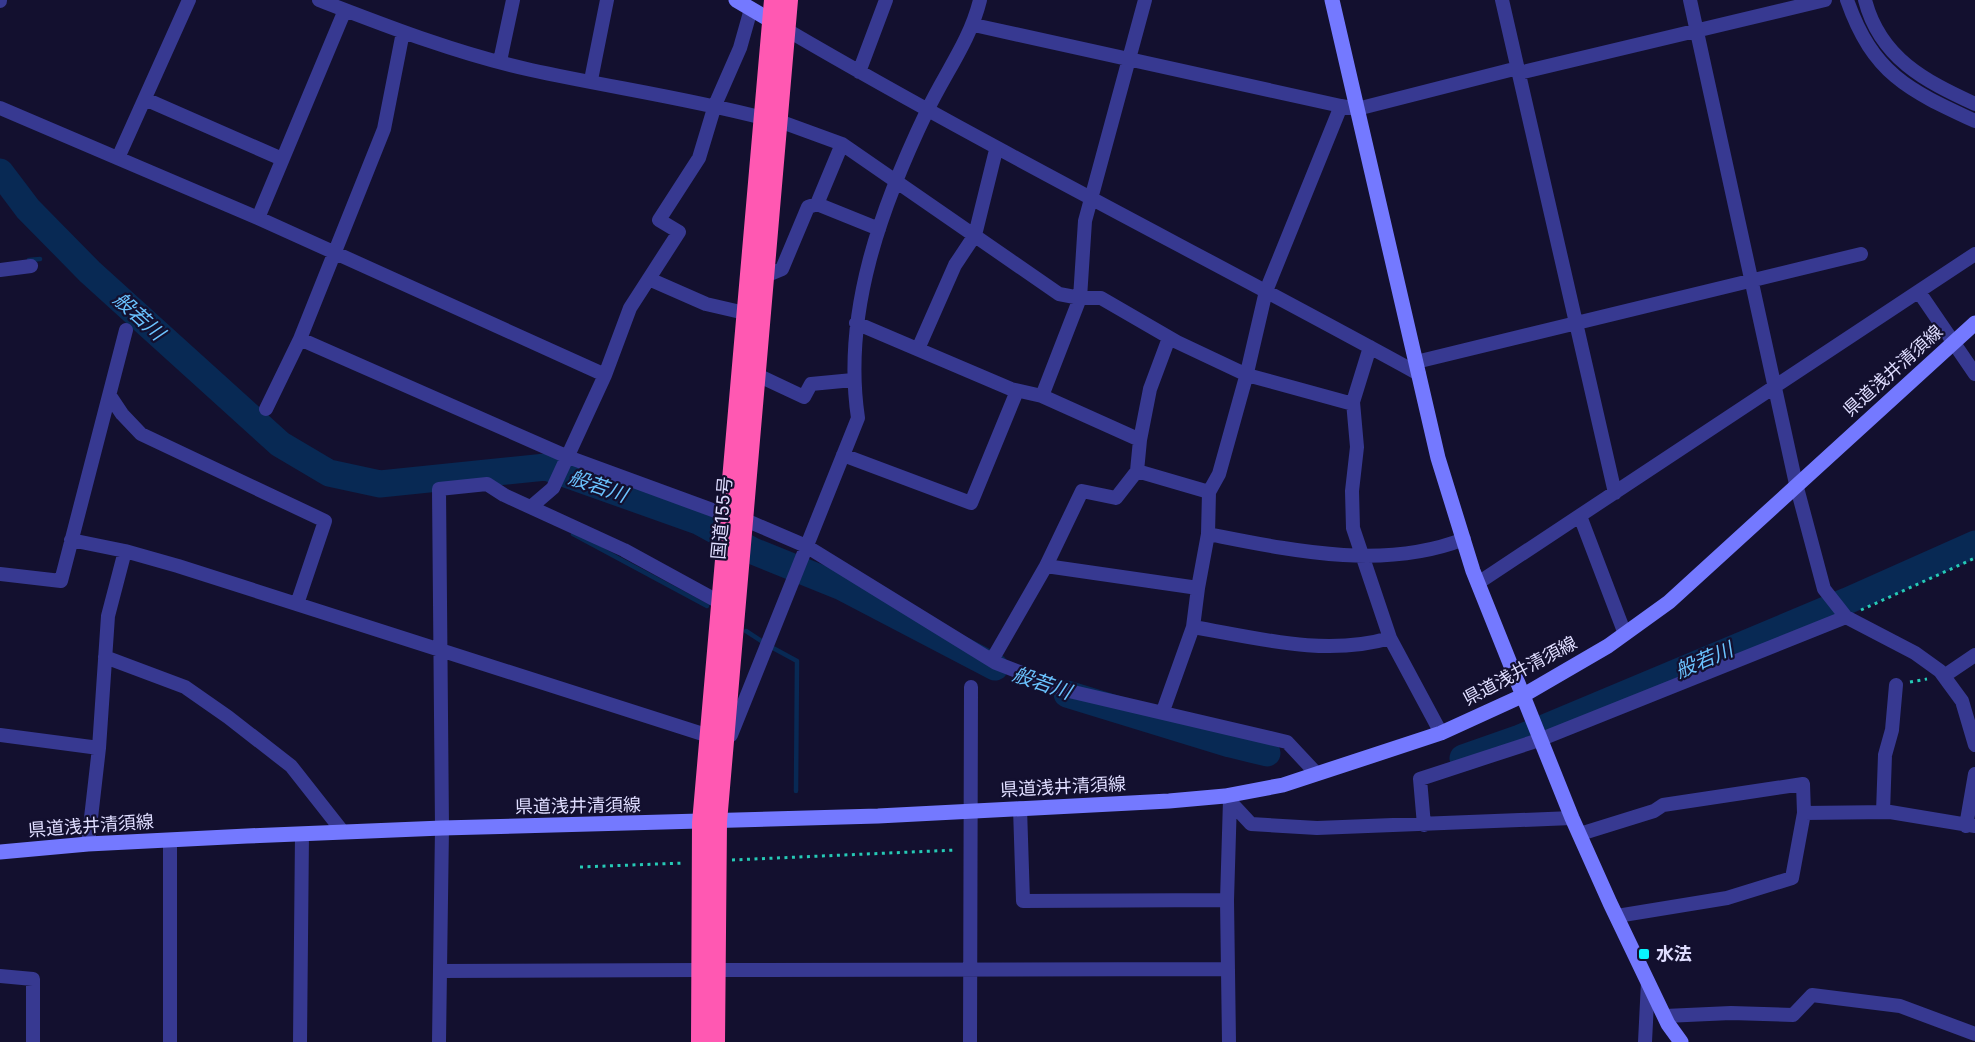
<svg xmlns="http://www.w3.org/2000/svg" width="1975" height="1042" font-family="Inter,'Noto Sans JP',sans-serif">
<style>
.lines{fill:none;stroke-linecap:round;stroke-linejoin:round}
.stream{stroke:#082954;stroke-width:4.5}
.river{stroke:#082954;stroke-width:27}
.path{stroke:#26cab6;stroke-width:3;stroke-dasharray:3 4.5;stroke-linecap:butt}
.street{stroke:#373991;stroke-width:14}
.secondary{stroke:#7479ff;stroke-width:15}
.highway{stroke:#ff58b2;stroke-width:18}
.poi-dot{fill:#09f5ff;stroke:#13102f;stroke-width:2}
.labels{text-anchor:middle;stroke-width:4.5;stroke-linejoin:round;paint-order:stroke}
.street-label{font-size:18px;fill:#dfddff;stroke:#13102f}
.poi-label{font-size:18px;font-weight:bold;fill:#dfddff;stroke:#13102f;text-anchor:start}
.water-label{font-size:20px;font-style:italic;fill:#6bc3ff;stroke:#13102f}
</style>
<rect width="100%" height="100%" fill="#13102f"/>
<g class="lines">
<!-- stream -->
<path class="stream" d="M 29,260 L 40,259
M 573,534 L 707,606
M 746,631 L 763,642
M 773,648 L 797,661 L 796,791"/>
<!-- river -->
<path class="river" d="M 0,172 L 28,209 L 90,272 L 280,444 L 329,473 L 380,484 L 546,467 L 698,521 L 753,551 L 842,587 L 995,667
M 1067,694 L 1230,744 L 1267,753
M 1463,758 L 1520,738 L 1847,601 L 1975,544"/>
<!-- path -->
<path class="path" d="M 1861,610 L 1975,558
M 1910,682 L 1927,679
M 732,860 L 956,850
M 580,867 L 684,863"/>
<!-- street -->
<path class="street" d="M 319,0 C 389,27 458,54 531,70 C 609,87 686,98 763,118
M 1502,0 L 1615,493
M 1690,0 L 1796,484 L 1824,589 L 1846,617 L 1915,653 L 1940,671 L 1962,701 L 1975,745
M 1847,0 C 1873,74 1908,90 1975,121
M 1865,0 C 1880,58 1925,81 1975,104
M 0,1 L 0,0
M 974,25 L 1341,106
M 787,30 C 994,151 1208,258 1419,374
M 500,61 L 513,0
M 859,72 L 886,0
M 1519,73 L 1825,0
M 591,80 L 607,0
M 145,99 L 282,159
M 0,108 L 258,218 L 605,375
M 779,121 L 842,144 L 1059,294 L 1080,298 L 1101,298 L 1177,342 L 1247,375 L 1353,404
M 118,158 L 189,0
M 817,204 L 879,229
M 258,218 L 345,10
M 0,270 L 31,266
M 765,276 L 782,269 L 808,207 L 817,204 L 842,144
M 649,279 L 706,304 L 745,313
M 1919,292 L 1975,374
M 856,323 L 1011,389 L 1042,396 L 1140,440 L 1137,471 L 1116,498 L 1082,491 L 1046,566 L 992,660
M 300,339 L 568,457 L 729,516
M 1370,347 L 1353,402 L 1357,447 L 1352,491 L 1353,528 L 1390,638 L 1441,733
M 918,349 L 955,265 L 975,235 L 996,150
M 1416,362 L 1861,254
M 757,375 L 804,397 L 811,384 L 853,380
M 110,396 L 122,414 L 141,434 L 325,521 L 297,604
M 1042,396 L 1080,298 L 1085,221 L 1145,0
M 266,409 L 300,339 L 384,129 L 403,32
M 1140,440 L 1150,389 L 1169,338
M 843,455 L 971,503 L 1017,391
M 1137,471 L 1209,492
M 532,506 L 553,488 L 605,375 L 630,308 L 679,232 L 659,220 L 699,158 L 715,105 L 740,48 L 751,9
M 1580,516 L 1625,634
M 743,519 L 806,546 L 996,663 L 1069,691 L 1287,742 L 1316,773
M 1464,539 C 1383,571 1290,550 1208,534 L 1209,492 L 1219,474 L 1246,377 L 1266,291 L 1341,106 L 1357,109 L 1518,68
M 71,540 L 125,551 L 178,566 L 709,736
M 1046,566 L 1198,588 L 1193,627 L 1163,711
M 0,574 L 61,581 L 126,330
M 1478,583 L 1975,254
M 1198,588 L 1208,534
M 1193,627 C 1257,638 1326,657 1390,638
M 105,657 L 185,687 L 228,717 L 291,766 L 343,832
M 1944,676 L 1975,655
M 0,735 L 99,748
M 727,737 L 731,735 L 858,418 C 842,312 882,205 927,111 C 945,73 970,41 980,0
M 1225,796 L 1251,824 L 1317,828 L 1572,818
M 1020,808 L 1023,901 L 1227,900
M 1883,812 L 1885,755 L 1892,730 L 1896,685
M 1424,825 L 1420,779 L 1539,740 L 1846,617
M 1966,826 L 1975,774
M 1580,834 L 1654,811 L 1663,805 L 1803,784 L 1804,813
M 88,844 L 99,748 L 108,616 L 125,551
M 1617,916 L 1727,898 L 1792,878 L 1804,813 L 1890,812 L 1975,826
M 716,970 L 1228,969
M 440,971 L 700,970
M 0,976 L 33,979 L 33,1042
M 1665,1016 L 1731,1013 L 1793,1015 L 1812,995 L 1900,1006 L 1975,1034
M 170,1042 L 170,840
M 300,1042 L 302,834
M 439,1042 L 442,828 L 439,489 L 487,484 L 504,495 L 624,550 L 719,602
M 970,1042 L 971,687
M 1229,1042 L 1227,900 L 1230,800
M 1645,1042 L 1648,982"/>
<!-- secondary -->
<path class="secondary" d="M 736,0 L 780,26
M 1332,0 L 1438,458 L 1473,571 L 1572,818 L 1610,903 L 1668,1024 L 1681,1042
M 0,852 L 88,844 L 247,836 L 442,828 L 878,816 L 1169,801 L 1225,796 L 1283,785 L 1441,733 L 1522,696 L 1608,646 L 1669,602 L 1975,323"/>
<!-- highway -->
<path class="highway" d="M 700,1042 L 701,823 L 773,0
M 716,1042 L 718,822 L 789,0"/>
</g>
<!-- markers -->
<rect class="poi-dot" x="1638" y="948" width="12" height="12" rx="3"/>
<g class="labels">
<!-- street labels -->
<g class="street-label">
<text transform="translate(1893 371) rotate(-42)" y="6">県道浅井清須線</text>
<text transform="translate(722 518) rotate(-85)" y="6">国道155号</text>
<text transform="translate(1520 671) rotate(-28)" y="6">県道浅井清須線</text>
<text transform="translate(1063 787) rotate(-3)" y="6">県道浅井清須線</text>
<text transform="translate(578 806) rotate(-1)" y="6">県道浅井清須線</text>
<text transform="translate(91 826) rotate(-4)" y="6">県道浅井清須線</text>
</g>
<!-- poi labels -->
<g class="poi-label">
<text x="1656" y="960">水法</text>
</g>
<!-- water labels -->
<g class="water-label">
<text transform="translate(139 316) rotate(42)" y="7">般若川</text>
<text transform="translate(598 486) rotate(19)" y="7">般若川</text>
<text transform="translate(1704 660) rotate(-23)" y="7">般若川</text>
<text transform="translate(1042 683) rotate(19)" y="7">般若川</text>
</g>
</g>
</svg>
